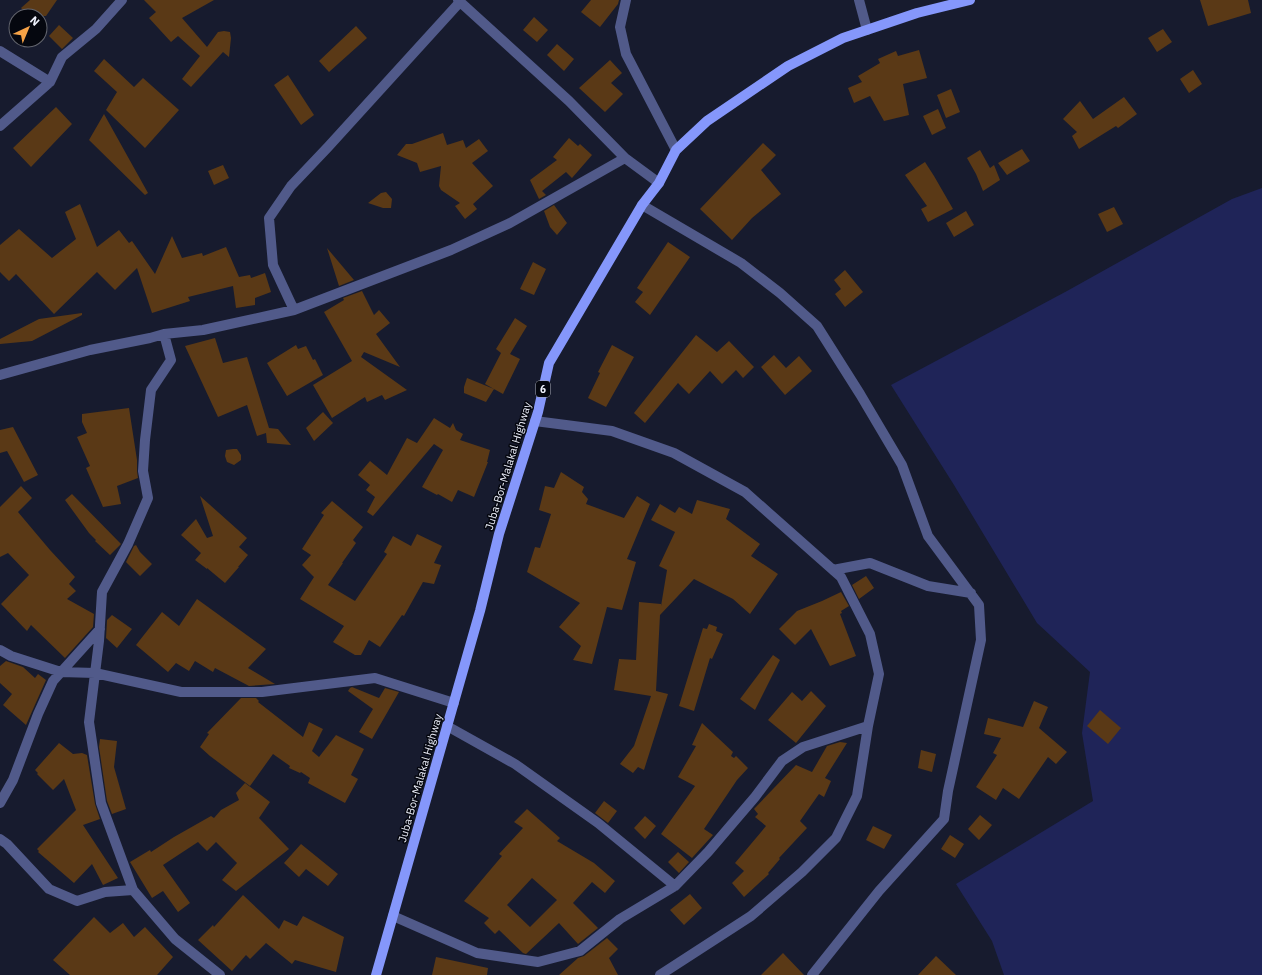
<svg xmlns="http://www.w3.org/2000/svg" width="1262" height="975" font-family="'IBM Plex Sans',sans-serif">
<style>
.green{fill:#1f2458}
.building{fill:#5a3916;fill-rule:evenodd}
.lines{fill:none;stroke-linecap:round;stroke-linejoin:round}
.street{stroke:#515a8a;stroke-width:10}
.primary{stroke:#8597fb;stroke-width:10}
.labels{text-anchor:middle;stroke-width:3;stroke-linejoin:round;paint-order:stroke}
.shield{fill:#05070f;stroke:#a9acb6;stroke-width:1}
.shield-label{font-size:10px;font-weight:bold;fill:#eff2fd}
.street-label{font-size:11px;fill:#eff2fd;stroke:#05070f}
</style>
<rect width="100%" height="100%" fill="#171b2e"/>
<!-- green -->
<path class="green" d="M 1262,188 L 1262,975 L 1004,975 L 992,941 L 956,884 L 1093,801 L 1082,733 L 1090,672 L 1037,623 L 954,485 L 891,385 L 1067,291 L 1232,199 Z"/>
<!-- building -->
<path class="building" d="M 30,0 L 57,0 L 46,16 L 29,16 L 21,8 Z
M 144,0 L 214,0 L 182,18 L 207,47 L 218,32 L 224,31 L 230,32 L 231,38 L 229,57 L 223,52 L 191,87 L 182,79 L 200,56 L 178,36 L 171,42 L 149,18 L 156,12 Z
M 591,0 L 619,0 L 618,4 L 600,27 L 581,12 Z
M 1200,0 L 1248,0 L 1251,13 L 1208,26 Z
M 534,17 L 548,30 L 537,42 L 523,30 Z
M 59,25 L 73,38 L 62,49 L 49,36 Z
M 356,26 L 367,38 L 329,72 L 319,61 Z
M 1163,29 L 1172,42 L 1157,52 L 1148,38 Z
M 557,44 L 574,59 L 564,71 L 547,55 Z
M 919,50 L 927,78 L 903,84 L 909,115 L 884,121 L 870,96 L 854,103 L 848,88 L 862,82 L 858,76 L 880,63 L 878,59 L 896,51 L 898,56 Z
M 104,59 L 134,87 L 143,78 L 179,110 L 145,148 L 106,110 L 117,92 L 94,71 Z
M 610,60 L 622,73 L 611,83 L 623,94 L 605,112 L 579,88 Z
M 1193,70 L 1202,84 L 1189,93 L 1180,79 Z
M 288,75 L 314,115 L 301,125 L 274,85 Z
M 951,89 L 960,112 L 946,118 L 937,95 Z
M 1124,97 L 1137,114 L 1118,128 L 1116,126 L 1079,149 L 1072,136 L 1077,132 L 1063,119 L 1080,101 L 1093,119 Z
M 56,107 L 72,124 L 31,167 L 13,148 Z
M 938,109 L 946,128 L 932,135 L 923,116 Z
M 104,114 L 148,193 L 145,195 L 89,140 Z
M 443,133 L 447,145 L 463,140 L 466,148 L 479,139 L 488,151 L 472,163 L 493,186 L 473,204 L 477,209 L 465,219 L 455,206 L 460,203 L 441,190 L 439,186 L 441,166 L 420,172 L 417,163 L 397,155 L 406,144 L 412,144 Z
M 569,138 L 578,146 L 580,144 L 592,155 L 572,178 L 566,172 L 542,191 L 546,195 L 539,199 L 530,180 L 557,160 L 553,157 Z
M 763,143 L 776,155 L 761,170 L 781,194 L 752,218 L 732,240 L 700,209 Z
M 1022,149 L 1030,161 L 1007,175 L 998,163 Z
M 980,150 L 990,168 L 994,165 L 1000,180 L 983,191 L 976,174 L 967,158 Z
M 925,162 L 934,176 L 953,209 L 928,222 L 921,209 L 927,206 L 905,175 Z
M 223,165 L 229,178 L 214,185 L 208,171 Z
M 386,192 L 392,199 L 391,208 L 383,208 L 368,203 L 381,193 Z
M 80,204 L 97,247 L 119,230 L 129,243 L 132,241 L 155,274 L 172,236 L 182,258 L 202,253 L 203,256 L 226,247 L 239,277 L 250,275 L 251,278 L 265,273 L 271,292 L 255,298 L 255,305 L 236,308 L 233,286 L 188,297 L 190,301 L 152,313 L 137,268 L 115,290 L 97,272 L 54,314 L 16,274 L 9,281 L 0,272 L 0,245 L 19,229 L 52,258 L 76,239 L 65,212 Z
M 554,205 L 567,223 L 557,235 L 550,227 L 544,211 Z
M 1114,207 L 1123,224 L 1107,232 L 1098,214 Z
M 966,211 L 974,225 L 954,237 L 946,223 Z
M 668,242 L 690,257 L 650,315 L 635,302 L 643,292 L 637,288 Z
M 327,248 L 354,280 L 339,286 Z
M 533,262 L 546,269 L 534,295 L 520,289 Z
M 845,270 L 863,292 L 845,307 L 835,294 L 841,289 L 834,280 Z
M 362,291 L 374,315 L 379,310 L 390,323 L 376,334 L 400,367 L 364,352 L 361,357 L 407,390 L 385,400 L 382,395 L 367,402 L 365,397 L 332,418 L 313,385 L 352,361 L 324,312 L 344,300 L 343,298 Z
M 82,313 L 82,315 L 32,341 L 0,344 L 0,339 L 39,319 Z
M 515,318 L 527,326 L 510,354 L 520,359 L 503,394 L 485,384 L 501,353 L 496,349 Z
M 696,335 L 717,352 L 729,341 L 754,367 L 743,378 L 736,370 L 722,384 L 710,371 L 689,394 L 678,383 L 645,423 L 634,413 Z
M 215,338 L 223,363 L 247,357 L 269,428 L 278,429 L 291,445 L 267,443 L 266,433 L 257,436 L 247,405 L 218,417 L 185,346 Z
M 296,345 L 298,349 L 306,346 L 313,360 L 315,359 L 323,375 L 287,396 L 267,363 Z
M 612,345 L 634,357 L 606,407 L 588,398 L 600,373 L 598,372 Z
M 774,355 L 786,368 L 799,356 L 812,371 L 785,395 L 761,367 Z
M 467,378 L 494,389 L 486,402 L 464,393 L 464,387 Z
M 129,408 L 137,460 L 137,471 L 138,478 L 117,486 L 121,504 L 103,507 L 86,468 L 90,466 L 77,437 L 87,433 L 82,422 L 82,414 Z
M 323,412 L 333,423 L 314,441 L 306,428 Z
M 434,418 L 450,428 L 453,423 L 456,430 L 463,434 L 460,440 L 490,450 L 487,462 L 488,462 L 474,497 L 458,490 L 452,502 L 438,494 L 437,495 L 422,487 L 443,450 L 434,444 L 373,516 L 367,512 L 375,497 L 366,490 L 370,485 L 358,475 L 370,461 L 387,475 L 407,438 L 417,443 Z
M 13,427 L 38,475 L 24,482 L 7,451 L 0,453 L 0,430 Z
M 233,449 L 237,449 L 241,455 L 241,460 L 234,465 L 227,462 L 225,456 L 226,450 Z
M 561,472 L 584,487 L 582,492 L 588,499 L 586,504 L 624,518 L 637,496 L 650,504 L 627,559 L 636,562 L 622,610 L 607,607 L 592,664 L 573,660 L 581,646 L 559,627 L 580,603 L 527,572 L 535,547 L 540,548 L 551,514 L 539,510 L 545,486 L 554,488 Z
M 21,486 L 32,498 L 18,512 L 50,550 L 75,577 L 69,584 L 76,591 L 67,599 L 94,614 L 93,627 L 65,658 L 31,625 L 27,631 L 1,604 L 29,575 L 8,553 L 0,557 L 0,507 Z
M 72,494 L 121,544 L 110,555 L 95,541 L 96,540 L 89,533 L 65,500 Z
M 200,496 L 247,538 L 239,547 L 248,555 L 238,567 L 239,567 L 225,583 L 207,568 L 207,569 L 195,560 L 201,553 L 181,535 L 196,519 L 207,538 L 213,536 Z
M 697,500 L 730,509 L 726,519 L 760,544 L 751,556 L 778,574 L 750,614 L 733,599 L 694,579 L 660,615 L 656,691 L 668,694 L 644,770 L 638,767 L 633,773 L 620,764 L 634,746 L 651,696 L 614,690 L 619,659 L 636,660 L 639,602 L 661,604 L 661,606 L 667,570 L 659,566 L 675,532 L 651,520 L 660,504 L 675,513 L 679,507 L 692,514 Z
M 332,501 L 363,527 L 353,540 L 356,543 L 342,563 L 343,563 L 328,585 L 355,601 L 387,554 L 384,552 L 393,536 L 411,546 L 417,534 L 442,546 L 434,563 L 441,565 L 434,584 L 423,582 L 404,616 L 402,615 L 380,647 L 369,640 L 361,655 L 355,655 L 333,642 L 344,626 L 300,599 L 314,577 L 302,565 L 311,555 L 302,549 L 324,515 L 321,513 Z
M 136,545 L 140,552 L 152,564 L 140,576 L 126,562 L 134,546 Z
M 866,576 L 874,588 L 859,599 L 852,585 Z
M 841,592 L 849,606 L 841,611 L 842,613 L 840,614 L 856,656 L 830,666 L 811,629 L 795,645 L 779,629 L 797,611 L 822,601 Z
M 197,599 L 266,649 L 248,668 L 275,684 L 249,686 L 215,668 L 213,672 L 195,661 L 189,671 L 176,663 L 168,672 L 136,645 L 162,612 L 179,626 Z
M 112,615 L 132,629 L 117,648 L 106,638 L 107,620 Z
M 709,624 L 717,627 L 716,631 L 723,634 L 712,659 L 710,658 L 694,711 L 679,706 L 703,628 L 707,629 Z
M 773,655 L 780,660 L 755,710 L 740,699 Z
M 6,661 L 23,667 L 35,678 L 38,674 L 46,680 L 26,725 L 3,705 L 12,694 L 0,683 L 0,666 Z
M 352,687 L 379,698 L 385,688 L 399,692 L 372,739 L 359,732 L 373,709 L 348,691 L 350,688 Z
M 811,691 L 826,706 L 796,743 L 768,720 L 792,692 L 802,701 Z
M 241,698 L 256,698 L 259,701 L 258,702 L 303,737 L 309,722 L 323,729 L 312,751 L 319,757 L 336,735 L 364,749 L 351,775 L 358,779 L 345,803 L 308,783 L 310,778 L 301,772 L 300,773 L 289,768 L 290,766 L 273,754 L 250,786 L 210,756 L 200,747 L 209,734 L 207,733 Z
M 1034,701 L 1048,707 L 1039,728 L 1067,752 L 1056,764 L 1048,757 L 1019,799 L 1003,788 L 996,800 L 976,787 L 997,755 L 993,753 L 1001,738 L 984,734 L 988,718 L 1023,727 Z
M 1100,710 L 1121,728 L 1108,744 L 1087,726 Z
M 702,723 L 733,752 L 731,756 L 734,758 L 736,756 L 748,768 L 737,780 L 704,829 L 713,835 L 692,858 L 661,834 L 695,786 L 678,777 L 696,746 L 692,745 Z
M 100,739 L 117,741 L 114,767 L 126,809 L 112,814 L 107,801 L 99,747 Z
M 840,742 L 847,743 L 825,778 L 831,781 L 824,797 L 819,794 L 800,821 L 807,828 L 779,858 L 780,859 L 768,873 L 769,874 L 744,897 L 732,883 L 744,871 L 735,863 L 766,826 L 755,817 L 758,814 L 754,809 L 796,765 L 812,772 L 827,746 Z
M 59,743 L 73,754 L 82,753 L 87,755 L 95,804 L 100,819 L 83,825 L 118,878 L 103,885 L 92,864 L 74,883 L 38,852 L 39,851 L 37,849 L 76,810 L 64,779 L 53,790 L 37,774 L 38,773 L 35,770 Z
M 921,750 L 936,754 L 932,772 L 918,768 Z
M 245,783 L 270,802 L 259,818 L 289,849 L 236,891 L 222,880 L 237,863 L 216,842 L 207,851 L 198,842 L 163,865 L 190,903 L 178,912 L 163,891 L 152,898 L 130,862 L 150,850 L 151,852 L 174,837 L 211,816 L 214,818 L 221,810 L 239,800 L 236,793 Z
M 604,801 L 617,811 L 608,823 L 595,813 Z
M 527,809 L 560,838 L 557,841 L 594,863 L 615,881 L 605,893 L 592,882 L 573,903 L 598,928 L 578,944 L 559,923 L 526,954 L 523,953 L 499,930 L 495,934 L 484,923 L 489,918 L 464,901 L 502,856 L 499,854 L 523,828 L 514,822 ZM 532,878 L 557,900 L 530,927 L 507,905 Z
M 980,815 L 992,825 L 979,840 L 968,829 Z
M 645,816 L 656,826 L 645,839 L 634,828 Z
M 873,826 L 892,835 L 884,849 L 866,840 Z
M 950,835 L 964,844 L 955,858 L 941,849 Z
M 301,844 L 338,874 L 328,886 L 306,869 L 299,877 L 284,863 Z
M 678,852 L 689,862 L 679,873 L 668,862 Z
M 690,894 L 702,908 L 684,925 L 670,910 Z
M 243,895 L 279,929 L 284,920 L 297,926 L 303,916 L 344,937 L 336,972 L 295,960 L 292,964 L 266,943 L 250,959 L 246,955 L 232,971 L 198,940 L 213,925 L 214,927 Z
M 94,917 L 110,933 L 123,923 L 134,937 L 145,927 L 173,957 L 157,975 L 70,975 L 53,960 Z
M 607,938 L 618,949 L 609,958 L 618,975 L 559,975 L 578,958 L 584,956 Z
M 783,953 L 804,975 L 761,975 Z
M 936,956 L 956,975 L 918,975 Z
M 436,957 L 488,968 L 487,975 L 432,975 Z"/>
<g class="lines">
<!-- street -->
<path class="street" d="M 458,0 L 569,101 L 625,158 L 659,183
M 626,0 L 620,27 L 626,54 L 676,150
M 859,0 L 867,30
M 0,51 L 50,82
M 0,126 L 50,82 L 62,57 L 96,29 L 122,0
M 642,205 L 741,263 L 780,293 L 817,326 L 860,394 L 902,465 L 928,536 L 979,605 L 981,640 L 948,791 L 944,819 L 879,891 L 812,975
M 294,310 L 273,265 L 269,218 L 291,186 L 328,147 L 460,2
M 0,375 L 90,350 L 150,338 L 164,334 L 203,330 L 294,310 L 451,250 L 510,223 L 625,158
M 535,421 L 612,431 L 674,453 L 745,492 L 841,577 L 870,634 L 879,674 L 868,726 L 857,796 L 836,838 L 802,872 L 751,916 L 660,975
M 833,570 L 870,563 L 928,586 L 971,593
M 0,650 L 11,656 L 61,672 L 95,673 L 181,692 L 262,692 L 375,678 L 454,703
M 447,726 L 515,764 L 598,823 L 675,886
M 0,803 L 13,780 L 38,714 L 53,681 L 100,629
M 0,839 L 7,844 L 49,889 L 77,901 L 105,892 L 133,890 L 175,939 L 220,975
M 133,890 L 101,803 L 89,722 L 99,641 L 102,592 L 128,544 L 148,498 L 143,471 L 145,440 L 151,390 L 171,360 L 164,334
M 393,916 L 477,953 L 538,962 L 580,951 L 620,919 L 675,886 L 708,852 L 755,797 L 782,761 L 803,747 L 868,726"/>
<!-- primary -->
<path class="primary" d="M 376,975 L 480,611 L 499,534 L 538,412 L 549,363 L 642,205 L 659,183 L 676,150 L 707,121 L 788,66 L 843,38 L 917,13 L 970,0"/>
</g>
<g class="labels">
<!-- shield labels -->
<rect class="shield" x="536" y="381" width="14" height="16" rx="3"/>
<g class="shield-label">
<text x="543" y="393">6</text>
</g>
<!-- street labels -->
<g class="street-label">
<text transform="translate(508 466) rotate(-73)" y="4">Juba-Bor-Malakal Highway</text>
<text transform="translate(420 778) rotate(-74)" y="4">Juba-Bor-Malakal Highway</text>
</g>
</g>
<!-- north arrow -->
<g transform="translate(28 28) rotate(44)"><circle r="19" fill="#05070f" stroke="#63656e"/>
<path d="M0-3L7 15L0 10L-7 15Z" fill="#f6a247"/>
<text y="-6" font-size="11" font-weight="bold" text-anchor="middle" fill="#eff2fd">N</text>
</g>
</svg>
